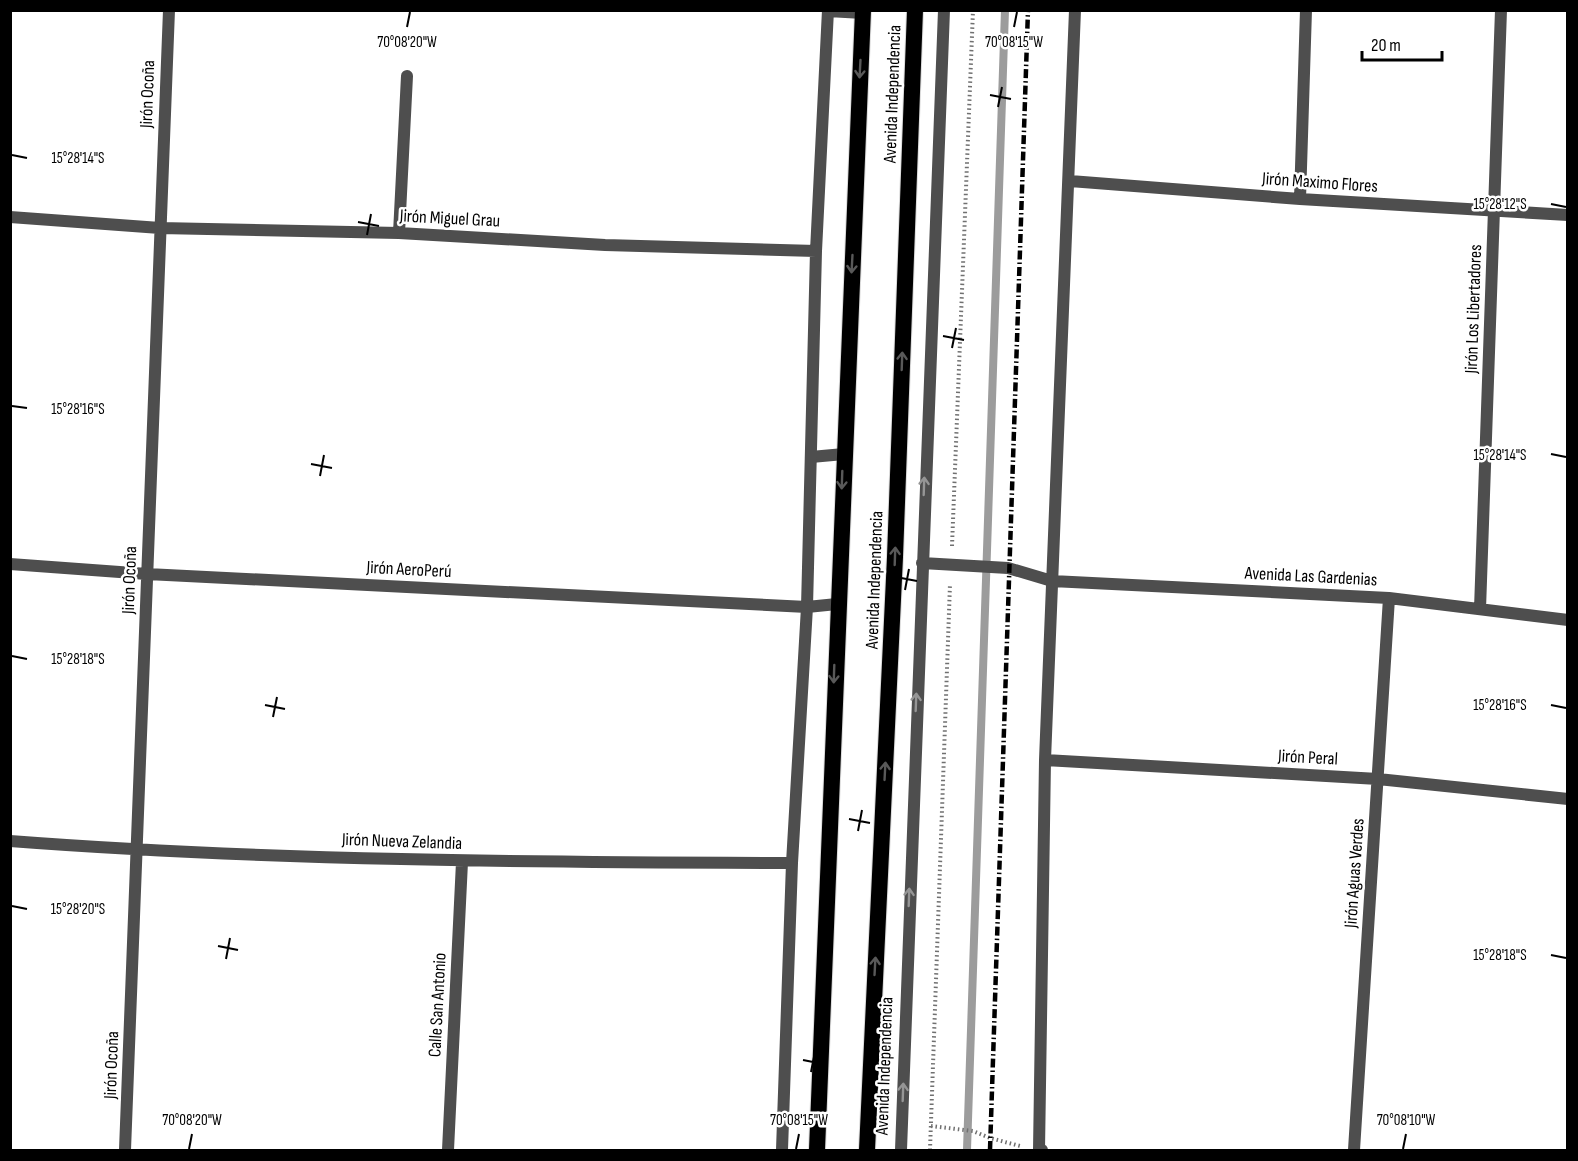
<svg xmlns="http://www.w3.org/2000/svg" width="1578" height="1161" font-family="'Sofia Sans Condensed',sans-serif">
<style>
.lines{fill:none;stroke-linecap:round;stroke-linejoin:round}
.stream{stroke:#9c9c9c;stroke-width:8}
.trunk-casing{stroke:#dbdbdb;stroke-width:18}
.path{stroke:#707070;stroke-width:4;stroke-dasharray:1.5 3;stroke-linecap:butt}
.service{stroke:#4e4e4e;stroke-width:12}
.minor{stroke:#4e4e4e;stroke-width:12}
.tertiary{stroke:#4e4e4e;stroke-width:12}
.trunk{stroke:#000;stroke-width:16}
.rail{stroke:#000;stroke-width:4.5;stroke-dasharray:9 3 1.5 3;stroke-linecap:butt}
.oneway{stroke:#595959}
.oneway2{stroke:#959595}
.ticks{fill:none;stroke:#000;stroke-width:2}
.labels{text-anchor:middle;stroke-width:5;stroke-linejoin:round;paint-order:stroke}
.street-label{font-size:18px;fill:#000;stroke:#fff}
.ticks-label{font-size:15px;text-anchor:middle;fill:#000;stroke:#fff;stroke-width:5;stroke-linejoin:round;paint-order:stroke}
</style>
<rect width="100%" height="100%" fill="#fff"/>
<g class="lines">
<!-- stream -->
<path class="stream" d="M 967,1150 L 1005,10"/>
<!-- trunk casing -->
<g class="trunk-casing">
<path id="trunk" d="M 817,1150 L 863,10
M 867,1150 L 895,557 L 915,10"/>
</g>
<!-- path -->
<path class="path" d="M 952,546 L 973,10
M 931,1126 L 973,1131 L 990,1138 L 1020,1146
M 930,1150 L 950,584"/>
<!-- service -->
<path class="service" d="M 811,457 L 844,454"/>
<!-- minor -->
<path class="minor" d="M 828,11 L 863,13
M 1070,181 L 1300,199 L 1568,215
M 1300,199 L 1306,10
M 10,217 L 160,228 L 399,233 L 605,245 L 816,251
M 399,233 L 407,76
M 922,563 L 1008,568 L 1052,581 L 1389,598 L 1568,620
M 10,564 L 147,574 L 807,607 L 837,604
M 1480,609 L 1501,10
M 1045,760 L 1378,779 L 1568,799
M 10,841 C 271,861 532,862 792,863
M 125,1150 L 169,10
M 448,1150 L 462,862
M 782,1150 L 792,863 L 807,607 L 816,251 L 828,10
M 901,1150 L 944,10
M 1039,1150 L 1045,760 L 1075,10
M 1354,1150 L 1389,598"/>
<!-- tertiary -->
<path class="tertiary" d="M 1039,1150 L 1042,1150"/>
<!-- trunk -->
<use href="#trunk" class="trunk"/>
<!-- rail -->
<path class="rail" d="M 990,1150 L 1028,10"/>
</g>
<!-- one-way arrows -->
<defs><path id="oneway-shaft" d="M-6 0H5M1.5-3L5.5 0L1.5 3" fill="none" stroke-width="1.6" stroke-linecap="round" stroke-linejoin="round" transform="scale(1.5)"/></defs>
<g class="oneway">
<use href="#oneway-shaft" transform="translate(860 69) rotate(93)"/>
<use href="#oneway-shaft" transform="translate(852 264) rotate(93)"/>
<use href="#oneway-shaft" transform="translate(902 361) rotate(-88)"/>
<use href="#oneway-shaft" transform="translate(842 480) rotate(92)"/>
<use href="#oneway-shaft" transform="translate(895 556) rotate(-88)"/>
<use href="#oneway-shaft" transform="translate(834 674) rotate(92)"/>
<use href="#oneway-shaft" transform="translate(885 771) rotate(-87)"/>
<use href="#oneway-shaft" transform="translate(875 966) rotate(-87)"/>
</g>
<g class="oneway2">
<use href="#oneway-shaft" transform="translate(924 486) rotate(-88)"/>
<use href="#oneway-shaft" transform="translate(916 702) rotate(-88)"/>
<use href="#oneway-shaft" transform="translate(909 897) rotate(-88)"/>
<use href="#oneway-shaft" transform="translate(903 1092) rotate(-88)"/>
</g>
<!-- ticks -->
<path class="ticks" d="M 407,27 L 410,12M 1014,27 L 1017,12M 990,95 L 1011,99M 998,107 L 1002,87M 12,155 L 27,158M 1551,204 L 1566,207M 358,222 L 379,226M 367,235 L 371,214M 943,336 L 964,340M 952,348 L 956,328M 12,406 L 27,408M 1551,454 L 1566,457M 311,464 L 332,468M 320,476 L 324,455M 896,577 L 917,581M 905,590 L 909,569M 12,656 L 27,659M 265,705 L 285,709M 1551,705 L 1566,708M 273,717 L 277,697M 849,819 L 870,823M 858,831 L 862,810M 12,906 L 27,909M 218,946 L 238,950M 1551,955 L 1566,958M 226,959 L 230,938M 803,1060 L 823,1064M 811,1072 L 815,1052M 189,1149 L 192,1134M 796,1149 L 799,1134M 1403,1149 L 1406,1134"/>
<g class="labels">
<!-- street labels -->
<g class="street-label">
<text transform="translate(147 94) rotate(-88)" y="6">Jirón Ocoña</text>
<text transform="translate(892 94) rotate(-88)" y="6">Avenida Independencia</text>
<text transform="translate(1320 182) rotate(4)" y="6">Jirón Maximo Flores</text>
<text transform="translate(450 218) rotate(3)" y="6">Jirón Miguel Grau</text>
<text transform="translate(1473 309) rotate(-88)" y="6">Jirón Los Libertadores</text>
<text transform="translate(409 569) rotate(3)" y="6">Jirón AeroPerú</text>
<text transform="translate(1311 576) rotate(3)" y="6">Avenida Las Gardenias</text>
<text transform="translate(129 580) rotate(-88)" y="6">Jirón Ocoña</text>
<text transform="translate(874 580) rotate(-88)" y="6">Avenida Independencia</text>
<text transform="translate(1308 757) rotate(3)" y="6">Jirón Peral</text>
<text transform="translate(402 841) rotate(2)" y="6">Jirón Nueva Zelandia</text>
<text transform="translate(1354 873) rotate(-86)" y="6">Jirón Aguas Verdes</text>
<text transform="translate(437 1005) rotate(-87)" y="6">Calle San Antonio</text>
<text transform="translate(111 1065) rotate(-88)" y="6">Jirón Ocoña</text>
<text transform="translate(884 1066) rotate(-88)" y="6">Avenida Independencia</text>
</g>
</g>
<g class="ticks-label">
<text x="407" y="47">70°08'20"W</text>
<text x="1014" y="47">70°08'15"W</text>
<text x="78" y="163">15°28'14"S</text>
<text x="1500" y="209">15°28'12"S</text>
<text x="78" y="414">15°28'16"S</text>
<text x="1500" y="460">15°28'14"S</text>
<text x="78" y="664">15°28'18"S</text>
<text x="1500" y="710">15°28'16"S</text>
<text x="78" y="914">15°28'20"S</text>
<text x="1500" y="960">15°28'18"S</text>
<text x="192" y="1125">70°08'20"W</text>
<text x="799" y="1125">70°08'15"W</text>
<text x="1406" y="1125">70°08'10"W</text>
</g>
<!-- border -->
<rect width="1578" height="1161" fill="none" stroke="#000000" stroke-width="24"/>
<!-- scale -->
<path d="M1362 51v9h80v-9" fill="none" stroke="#000000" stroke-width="3"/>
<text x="1371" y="51" font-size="18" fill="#000000" stroke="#ffffff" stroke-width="4.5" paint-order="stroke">20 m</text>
</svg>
